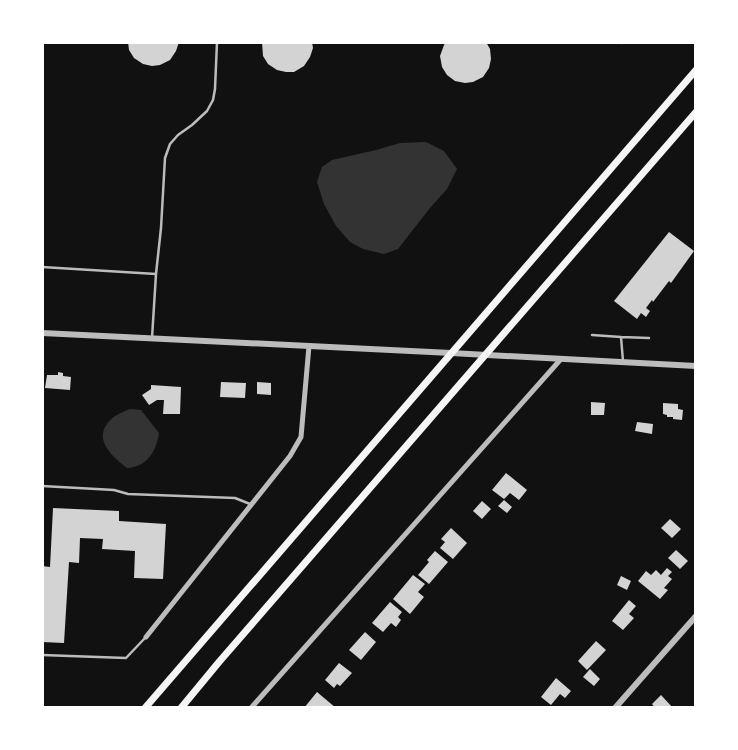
<svg xmlns="http://www.w3.org/2000/svg" width="738" height="750" font-family="'Public Sans',sans-serif">
<style>
.water{fill:#333}
.building{fill:#d3d3d3}
.lines{fill:none;stroke-linecap:round;stroke-linejoin:round}
.service{stroke:#bcbcbc;stroke-width:2.5}
.minor{stroke:#bcbcbc;stroke-width:5}
.tertiary{stroke:#bcbcbc;stroke-width:6}
.secondary{stroke:#f5f5f5;stroke-width:7}
</style>
<rect width="100%" height="100%" fill="#111"/>
<!-- water -->
<path class="water" d="M 426,142 L 444,151 L 457,169 L 447,189 L 430,208 L 398,249 L 384,254 L 363,249 L 350,242 L 336,226 L 324,204 L 317,182 L 322,167 L 332,160 L 376,150 L 400,143 Z
M 130,409 L 141,410 L 159,433 C 156,452 147,467 127,468 C 114,458 94,441 107,424 C 109,421 112,418 115,416 C 120,413 125,411 130,409 Z"/>
<!-- building -->
<path class="building" d="M 128,42 L 179,42 L 176,51 L 170,60 L 160,65 L 152,66 L 143,64 L 134,58 L 129,50 Z
M 262,42 L 312,42 L 313,48 L 310,57 L 304,66 L 294,72 L 286,72 L 277,70 L 268,64 L 263,56 Z
M 446,42 L 486,42 L 490,49 L 491,59 L 489,68 L 483,77 L 473,82 L 465,83 L 455,81 L 447,75 L 442,67 L 440,56 L 444,45 Z
M 669,232 L 694,251 L 671,283 L 669,281 L 653,302 L 652,300 L 646,308 L 650,311 L 646,317 L 641,313 L 637,319 L 614,301 Z
M 58,372 L 63,373 L 63,376 L 71,377 L 70,390 L 45,388 L 47,375 L 58,375 Z
M 221,382 L 246,383 L 245,398 L 220,397 Z
M 257,382 L 271,383 L 271,395 L 257,394 Z
M 151,385 L 181,387 L 180,414 L 163,414 L 164,400 L 157,400 L 149,405 L 142,395 L 151,389 Z
M 591,402 L 605,403 L 604,415 L 591,415 Z
M 663,403 L 678,404 L 678,409 L 683,410 L 682,420 L 673,419 L 673,417 L 667,417 L 667,415 L 663,414 Z
M 637,422 L 653,424 L 652,434 L 635,431 Z
M 506,473 L 527,490 L 519,500 L 510,493 L 504,499 L 492,490 Z
M 504,500 L 512,507 L 507,513 L 498,506 Z
M 482,501 L 491,509 L 482,519 L 473,511 Z
M 53,508 L 119,511 L 119,521 L 166,524 L 163,579 L 134,578 L 135,551 L 102,549 L 103,539 L 80,538 L 79,563 L 69,562 L 64,643 L 42,642 L 42,566 L 50,567 Z
M 670,519 L 681,529 L 672,538 L 661,528 Z
M 451,528 L 467,543 L 453,559 L 440,548 L 445,542 L 441,539 Z
M 676,550 L 688,561 L 680,569 L 668,558 Z
M 435,551 L 448,562 L 429,584 L 418,575 L 429,562 L 427,560 Z
M 667,568 L 672,572 L 668,576 L 672,579 L 664,588 L 668,590 L 660,599 L 638,581 L 646,571 L 651,575 L 656,570 L 661,575 Z
M 413,575 L 425,584 L 418,592 L 424,597 L 410,614 L 393,599 Z
M 621,576 L 631,581 L 627,590 L 617,585 Z
M 629,600 L 636,606 L 629,614 L 634,618 L 623,630 L 612,621 Z
M 390,602 L 402,612 L 398,617 L 401,620 L 396,627 L 391,623 L 383,632 L 372,623 Z
M 365,632 L 376,642 L 361,660 L 349,650 Z
M 596,641 L 606,650 L 587,670 L 578,661 Z
M 339,663 L 352,673 L 340,686 L 337,684 L 334,688 L 325,680 Z
M 590,669 L 600,679 L 594,686 L 583,677 Z
M 556,678 L 571,691 L 565,698 L 560,694 L 551,705 L 541,697 Z
M 317,692 L 336,708 L 304,708 Z
M 661,695 L 673,708 L 655,708 L 652,704 Z"/>
<g class="lines">
<!-- service -->
<path class="service" d="M 622,43 L 622,42
M 42,267 L 156,274 L 152,338
M 156,274 L 161,228 L 165,158 L 170,144 L 178,135 L 192,125 L 207,111 L 213,100 L 215,89 L 217,42
M 592,335 L 621,337 L 623,361
M 621,337 L 649,338
M 42,486 L 114,490 L 128,494 L 235,498 L 250,504
M 42,655 L 126,658 L 145,638"/>
<!-- minor -->
<path class="minor" d="M 146,637 L 290,456 L 301,437 L 309,346
M 251,708 L 561,359"/>
<!-- tertiary -->
<path class="tertiary" d="M 42,333 L 451,353 L 696,366
M 615,708 L 696,616"/>
<!-- secondary -->
<path class="secondary" d="M 145,708 L 696,70
M 181,708 L 219,662 L 696,112"/>
</g>
<!-- border -->
<rect width="738" height="750" fill="none" stroke="#ffffff" stroke-width="88"/>
</svg>
